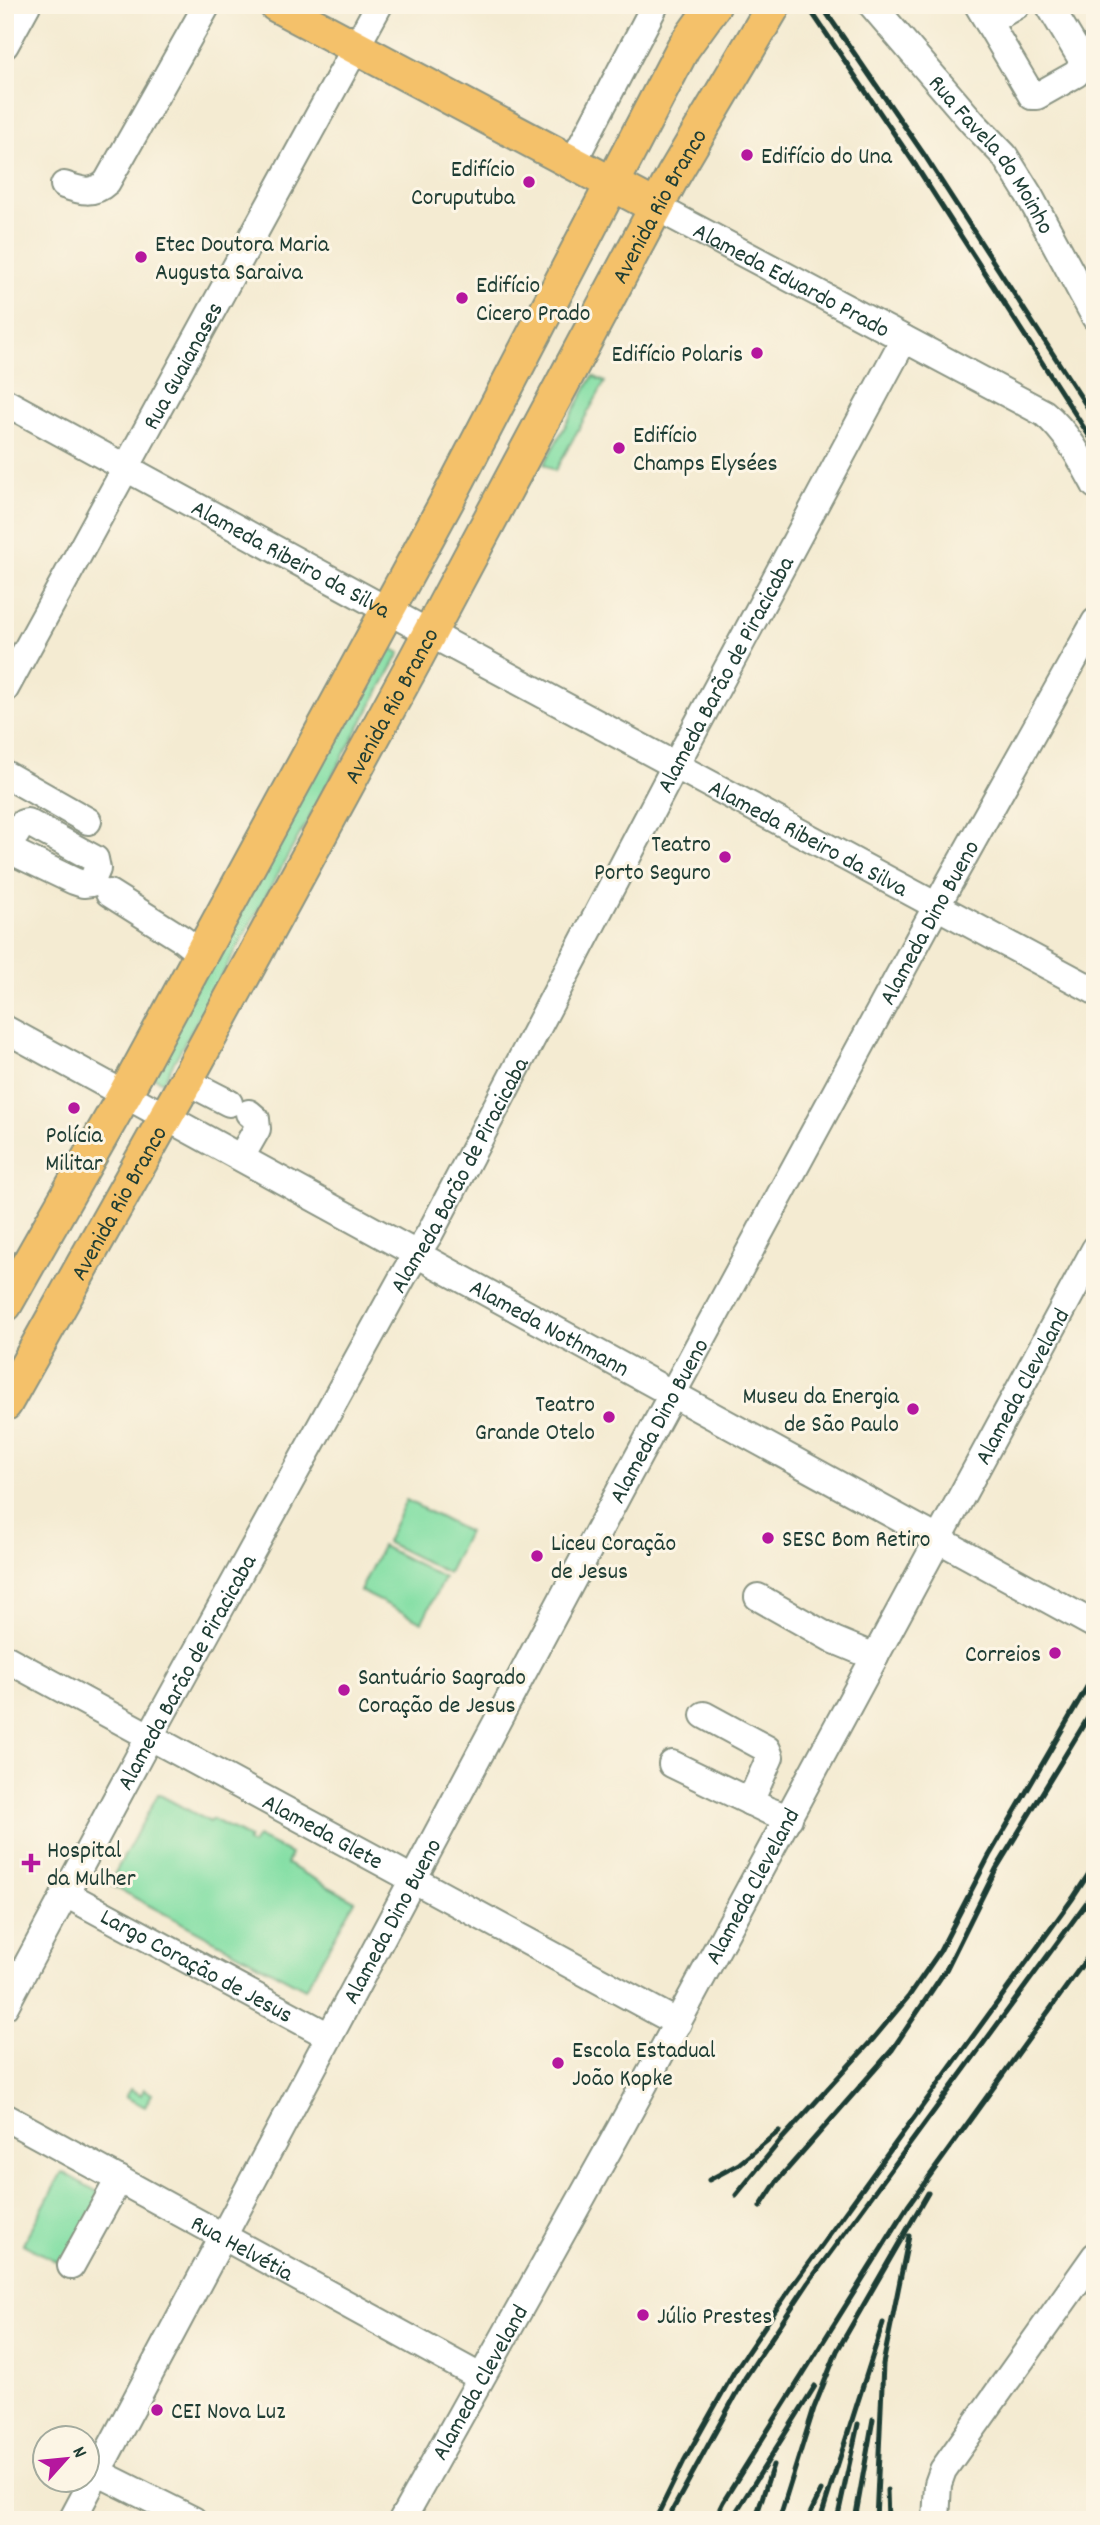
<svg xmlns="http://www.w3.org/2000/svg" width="1100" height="2525" font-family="Dekko,sans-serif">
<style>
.green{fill:#84dfa5;stroke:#528e6c;stroke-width:2}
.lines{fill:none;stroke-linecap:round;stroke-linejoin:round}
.minor-casing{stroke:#8a9483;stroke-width:30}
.major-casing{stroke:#8a9483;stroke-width:37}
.minor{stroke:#fff;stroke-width:26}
.major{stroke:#f4c16b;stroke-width:33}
.rail{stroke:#1f3d34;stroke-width:5}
.poi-dot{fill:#b5179e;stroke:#fcf5e5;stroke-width:2.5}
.labels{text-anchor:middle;stroke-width:6;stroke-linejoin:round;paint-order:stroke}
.poi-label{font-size:24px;fill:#1f3d34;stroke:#fcf5e5;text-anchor:start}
.street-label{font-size:24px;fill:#1f3d34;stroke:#fcf5e5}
</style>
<rect width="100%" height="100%" fill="#fcf5e5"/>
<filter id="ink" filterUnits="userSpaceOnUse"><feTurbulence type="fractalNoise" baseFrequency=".0143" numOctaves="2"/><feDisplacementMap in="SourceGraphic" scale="14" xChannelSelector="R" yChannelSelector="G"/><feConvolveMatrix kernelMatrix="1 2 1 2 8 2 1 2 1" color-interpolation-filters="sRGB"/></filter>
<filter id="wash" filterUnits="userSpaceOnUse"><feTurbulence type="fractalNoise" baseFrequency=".00686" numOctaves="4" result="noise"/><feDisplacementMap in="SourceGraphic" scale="28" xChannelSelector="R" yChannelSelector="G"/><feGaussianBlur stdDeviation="1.57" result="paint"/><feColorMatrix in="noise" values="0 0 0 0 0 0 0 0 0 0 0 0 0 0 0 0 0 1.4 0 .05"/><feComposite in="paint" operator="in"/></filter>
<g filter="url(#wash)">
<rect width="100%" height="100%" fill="#f4ebd2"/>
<!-- green -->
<path class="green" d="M 593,376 L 605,382 L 555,471 L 544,464 Z
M 381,642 L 400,653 L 163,1082 L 149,1075 Z
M 406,1500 L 468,1532 L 448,1573 L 386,1542 Z
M 382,1546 L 444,1578 L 422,1622 L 360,1591 Z
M 158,1794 L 210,1822 L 213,1819 L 249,1838 L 247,1842 L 252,1845 L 257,1837 L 291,1854 L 287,1864 L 355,1901 L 305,1989 L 109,1884 Z
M 130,2089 L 141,2095 L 144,2089 L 152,2094 L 145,2107 L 125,2097 Z
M 62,2172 L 103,2195 L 65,2266 L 23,2244 Z"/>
</g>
<g filter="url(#ink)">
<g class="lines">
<!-- minor casing -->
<g class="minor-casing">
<g id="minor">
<path id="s1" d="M 872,5 L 973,123 L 1004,155 L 1029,195 L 1095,317"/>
<path d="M 978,5 L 1032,96 L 1037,96 L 1076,74 L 1081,67 L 1081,58 L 1049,5"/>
<path d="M 988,22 L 1017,5"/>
<path d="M 5,45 L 27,5"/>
<path d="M 573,162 L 655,5"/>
<path d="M 64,185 C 81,191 93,195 107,182 L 207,5"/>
<path id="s2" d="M 656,207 L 1044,413 C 1067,432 1081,459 1095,485"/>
<path id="s3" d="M 5,402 L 429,633 L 1095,991"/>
<path id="s4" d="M 5,689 L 379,5"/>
<path d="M 5,774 L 88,821"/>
<path d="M 5,849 L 7,849 L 74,881 L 83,884 L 91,883 L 97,869 L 95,859 L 27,822 L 23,823 L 7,849 L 5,852"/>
<path d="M 109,893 L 182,939 L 201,954"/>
<path id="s5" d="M 5,1029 L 1095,1625"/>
<path d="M 186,1081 L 229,1103"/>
<path d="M 241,1157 L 257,1129 L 256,1119 L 249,1113"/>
<path d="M 758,1597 L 834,1640 L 875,1657"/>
<path id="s6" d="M 5,1658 L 678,2023"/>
<path d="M 704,1715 L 767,1749 L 770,1757 L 750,1802"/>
<path d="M 672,1764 L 767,1810 L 789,1818"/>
<path id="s7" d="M 66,1894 L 329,2036"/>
<path id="s8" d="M 5,2006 L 150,1736 L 406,1271 L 430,1233 L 675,766 L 904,339"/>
<path id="s9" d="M 5,2117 L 480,2377"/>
<path d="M 71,2266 L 119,2179"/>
<path d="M 97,2472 L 193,2520"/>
<path id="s10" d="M 72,2520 L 624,1483 L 948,885 L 1095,622"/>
<path id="s11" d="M 402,2520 L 620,2129 L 1095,1249"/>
<path d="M 936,2520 L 938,2484 L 943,2470 L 1095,2256"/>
</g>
</g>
<!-- major casing -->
<g class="major-casing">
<g id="major">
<path d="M 276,5 L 656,207"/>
<path d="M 5,1305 L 125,1094 L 447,501 L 683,48 L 714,5"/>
<path id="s12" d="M 5,1404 L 186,1081 L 414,662 L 673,176 L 774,5"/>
</g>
</g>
<!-- minor -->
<use href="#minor" class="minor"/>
<!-- major -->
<use href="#major" class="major"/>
<!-- rail -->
<path class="rail" d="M 807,5 L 916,166 L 1095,445
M 821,5 L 925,156 L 1095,419
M 709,2180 L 739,2164 L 779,2131
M 736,2195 L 780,2141 L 874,2038 L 909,1996 L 940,1951 L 989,1856 L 1095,1673
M 760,2207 L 777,2181 L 892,2050 L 947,1968 L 996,1869 L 1095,1706
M 887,2490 L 888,2520
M 655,2520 L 684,2461 L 734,2372 L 792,2286 L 1073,1898 L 1095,1864
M 667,2520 L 745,2378 L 808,2283 L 1095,1891
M 714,2520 L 723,2502 L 908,2206 L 1095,1947
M 731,2520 L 815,2386
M 755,2520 L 773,2465
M 779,2520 L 814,2408 L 837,2351 L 928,2193
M 807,2520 L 821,2491
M 820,2520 L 883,2323
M 837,2520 L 858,2424
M 855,2520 L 873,2419
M 876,2520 L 883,2364 L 909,2236"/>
</g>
</g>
<!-- markers -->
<g class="poi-dot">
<circle cx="747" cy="155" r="7"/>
<circle cx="529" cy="182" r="7"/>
<circle cx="141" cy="257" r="7"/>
<circle cx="462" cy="298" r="7"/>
<circle cx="757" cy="353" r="7"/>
<circle cx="619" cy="448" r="7"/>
<circle cx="725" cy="857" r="7"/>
<circle cx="74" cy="1108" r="7"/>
<circle cx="913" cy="1409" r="7"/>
<circle cx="609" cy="1417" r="7"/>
<circle cx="768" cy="1538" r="7"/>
<circle cx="537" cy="1556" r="7"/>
<circle cx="1055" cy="1653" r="7"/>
<circle cx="344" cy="1690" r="7"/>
<path d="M27.5 1852.5h7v7h7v7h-7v7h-7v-7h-7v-7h7z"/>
<circle cx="558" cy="2063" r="7"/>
<circle cx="643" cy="2315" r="7"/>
<circle cx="157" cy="2410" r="7"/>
</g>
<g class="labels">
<!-- poi labels -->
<g class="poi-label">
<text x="761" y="163">Edifício do Una</text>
<text x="515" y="176" text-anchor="end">Edifício<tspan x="515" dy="28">Coruputuba</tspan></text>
<text x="155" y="251">Etec Doutora Maria<tspan x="155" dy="28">Augusta Saraiva</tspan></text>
<text x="476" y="292">Edifício<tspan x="476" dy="28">Cicero Prado</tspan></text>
<text x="743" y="361" text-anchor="end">Edifício Polaris</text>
<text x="633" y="442">Edifício<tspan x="633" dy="28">Champs Elysées</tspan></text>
<text x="711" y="851" text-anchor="end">Teatro<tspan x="711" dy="28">Porto Seguro</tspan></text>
<text x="74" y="1142" text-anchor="middle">Polícia<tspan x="74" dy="28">Militar</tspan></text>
<text x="899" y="1403" text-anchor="end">Museu da Energia<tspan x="899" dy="28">de São Paulo</tspan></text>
<text x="595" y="1411" text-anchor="end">Teatro<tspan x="595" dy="28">Grande Otelo</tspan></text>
<text x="782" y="1546">SESC Bom Retiro</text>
<text x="551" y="1550">Liceu Coração<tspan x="551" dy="28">de Jesus</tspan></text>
<text x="1041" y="1661" text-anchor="end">Correios</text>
<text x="358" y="1684">Santuário Sagrado<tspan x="358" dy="28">Coração de Jesus</tspan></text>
<text x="47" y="1857">Hospital<tspan x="47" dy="28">da Mulher</tspan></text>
<text x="572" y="2057">Escola Estadual<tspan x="572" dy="28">João Kopke</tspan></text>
<text x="657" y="2323">Júlio Prestes</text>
<text x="171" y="2418">CEI Nova Luz</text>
</g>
<!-- street labels -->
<g class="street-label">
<text dy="8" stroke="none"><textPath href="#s1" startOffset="192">Rua Favela do Moinho</textPath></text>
<text dy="8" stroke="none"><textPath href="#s12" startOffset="1365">Avenida Rio Branco</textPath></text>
<text dy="8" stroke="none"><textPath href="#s2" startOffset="154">Alameda Eduardo Prado</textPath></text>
<text dy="8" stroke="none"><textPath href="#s4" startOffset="369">Rua Guaianases</textPath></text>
<text dy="8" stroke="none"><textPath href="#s3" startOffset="326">Alameda Ribeiro da Silva</textPath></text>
<text dy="8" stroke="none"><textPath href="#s8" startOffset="1514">Alameda Barão de Piracicaba</textPath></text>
<text dy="8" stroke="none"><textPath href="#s12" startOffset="798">Avenida Rio Branco</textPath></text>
<text dy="8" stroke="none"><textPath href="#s3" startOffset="914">Alameda Ribeiro da Silva</textPath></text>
<text dy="8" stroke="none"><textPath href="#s10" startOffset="1813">Alameda Dino Bueno</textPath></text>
<text dy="8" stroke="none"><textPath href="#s8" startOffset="947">Alameda Barão de Piracicaba</textPath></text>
<text dy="8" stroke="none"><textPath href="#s12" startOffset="231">Avenida Rio Branco</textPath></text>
<text dy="8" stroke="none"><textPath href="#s5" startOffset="621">Alameda Nothmann</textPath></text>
<text dy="8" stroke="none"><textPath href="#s11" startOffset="1292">Alameda Cleveland</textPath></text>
<text dy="8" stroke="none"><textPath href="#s10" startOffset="1246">Alameda Dino Bueno</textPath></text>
<text dy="8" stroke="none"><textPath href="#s8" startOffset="380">Alameda Barão de Piracicaba</textPath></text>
<text dy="8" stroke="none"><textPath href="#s6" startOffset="362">Alameda Glete</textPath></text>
<text dy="8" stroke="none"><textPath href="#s11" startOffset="724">Alameda Cleveland</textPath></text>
<text dy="8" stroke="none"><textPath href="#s10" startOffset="679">Alameda Dino Bueno</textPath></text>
<text dy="8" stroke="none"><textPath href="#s7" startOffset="149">Largo Coração de Jesus</textPath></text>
<text dy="8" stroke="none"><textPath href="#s9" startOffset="271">Rua Helvétia</textPath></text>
<text dy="8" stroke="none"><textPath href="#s11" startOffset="158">Alameda Cleveland</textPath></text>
</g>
</g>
<!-- margin -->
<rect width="1100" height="2525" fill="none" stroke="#fcf5e5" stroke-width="28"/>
<!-- north arrow -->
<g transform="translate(66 2459) rotate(63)"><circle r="33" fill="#fcf5e5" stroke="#a4ab9e" stroke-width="2"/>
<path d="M0-5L12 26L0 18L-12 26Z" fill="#b5179e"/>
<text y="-10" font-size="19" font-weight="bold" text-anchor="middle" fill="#1f3d34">N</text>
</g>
</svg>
